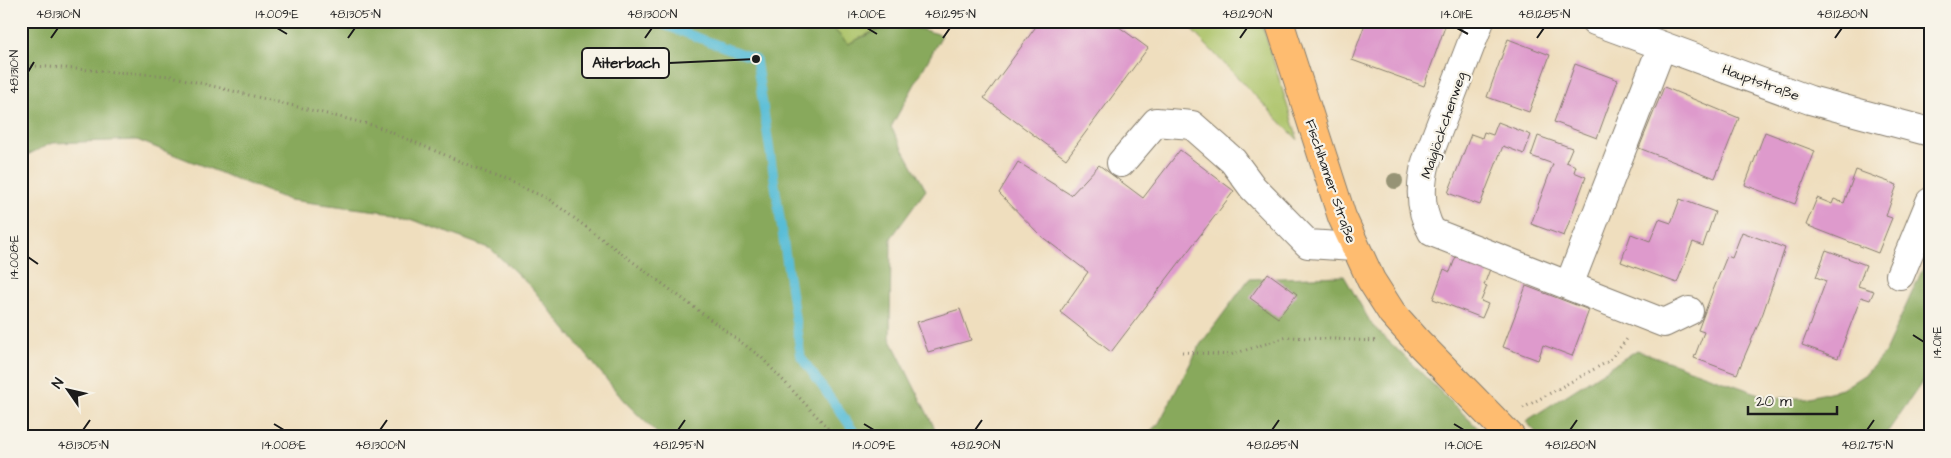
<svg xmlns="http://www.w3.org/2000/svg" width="1951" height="458" font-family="'Architects Daughter',sans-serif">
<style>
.green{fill:#abc368;stroke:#647042}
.forest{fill:#88a95c;stroke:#52623c}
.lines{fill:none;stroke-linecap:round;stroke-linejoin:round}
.stream{stroke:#59bdd7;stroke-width:9}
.building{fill:#de9acc}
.minor-casing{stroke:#867d6d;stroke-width:30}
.major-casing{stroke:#867d6d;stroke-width:30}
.path{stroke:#867d6d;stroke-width:3;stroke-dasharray:1 4;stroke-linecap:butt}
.minor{stroke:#fff;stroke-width:28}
.major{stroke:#febc70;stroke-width:28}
.tree{fill:#969374}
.ticks{fill:none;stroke:#1c1c1c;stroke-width:2}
.labels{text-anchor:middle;stroke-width:4.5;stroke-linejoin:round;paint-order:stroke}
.street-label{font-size:14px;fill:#1c1c1c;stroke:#f7f3e8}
.leader{fill:none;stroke:#1c1c1c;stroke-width:2}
.callout-dot{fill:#1c1c1c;stroke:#f7f3e8;stroke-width:2}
.callout{fill:#f7f3e8;stroke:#1c1c1c;stroke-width:2}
.callout-label{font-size:15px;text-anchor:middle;font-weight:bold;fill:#1c1c1c}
.neatline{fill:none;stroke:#1c1c1c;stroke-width:2}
.ticks-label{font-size:12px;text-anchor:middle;fill:#1c1c1c}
</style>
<rect width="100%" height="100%" fill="#f7f3e8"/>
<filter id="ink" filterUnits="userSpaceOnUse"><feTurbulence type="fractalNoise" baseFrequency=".02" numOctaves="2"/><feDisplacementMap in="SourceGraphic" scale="10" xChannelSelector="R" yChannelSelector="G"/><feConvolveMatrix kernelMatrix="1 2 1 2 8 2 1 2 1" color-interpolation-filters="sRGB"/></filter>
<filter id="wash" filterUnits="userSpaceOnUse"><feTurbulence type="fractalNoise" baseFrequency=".0096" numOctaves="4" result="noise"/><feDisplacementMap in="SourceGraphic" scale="20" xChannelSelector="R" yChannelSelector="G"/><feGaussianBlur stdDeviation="1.12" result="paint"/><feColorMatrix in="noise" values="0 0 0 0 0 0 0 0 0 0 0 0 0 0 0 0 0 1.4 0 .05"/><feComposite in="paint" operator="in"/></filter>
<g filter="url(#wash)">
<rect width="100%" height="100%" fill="#efdebe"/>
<!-- green -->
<path class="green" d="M 826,21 L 894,21 L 848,44 Z
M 1183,21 L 1261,21 L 1298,140 Z"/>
<!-- forest -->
<path class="forest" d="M 21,21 L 826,21 L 848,44 L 894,22 L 942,35 L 891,127 L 926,190 L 891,238 L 890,338 L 939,437 L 661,437 L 624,401 L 532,288 L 491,249 L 394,213 L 289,200 L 137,140 L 52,143 L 21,158 Z
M 1930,253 L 1930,371 L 1884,437 L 1540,437 L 1526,421 L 1637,350 L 1770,398 L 1805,398 L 1842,389 L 1867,373 L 1885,352 Z
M 1344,276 L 1372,325 L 1487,437 L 1144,437 L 1159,423 L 1200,345 L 1249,279 Z"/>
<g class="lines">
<!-- stream -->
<path class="stream" d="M 653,21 L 756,59 L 801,357 L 858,437"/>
</g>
<g id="blocks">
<!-- building -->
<path class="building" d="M 1040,21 L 1111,21 L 1148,48 L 1066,159 L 984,98 Z
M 1366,21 L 1447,21 L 1424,86 L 1352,60 Z
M 1930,21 L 1930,31 L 1901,22 L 1901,21 Z
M 1508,39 L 1550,55 L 1529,112 L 1487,97 Z
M 1575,64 L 1618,80 L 1597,138 L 1554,122 Z
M 1664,87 L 1739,118 L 1715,178 L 1639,148 Z
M 1498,122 L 1531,135 L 1524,154 L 1503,146 L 1480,205 L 1448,193 L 1471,134 L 1482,138 L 1484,132 L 1493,135 Z
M 1765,132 L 1815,151 L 1795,204 L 1745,185 Z
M 1538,136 L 1572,148 L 1566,162 L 1576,166 L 1574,172 L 1586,177 L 1564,236 L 1531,224 L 1553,164 L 1531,156 Z
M 1180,150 L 1234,191 L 1111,352 L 1060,312 L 1088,272 L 1041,236 L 999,193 L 1018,162 L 1071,195 L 1099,165 L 1143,198 Z
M 1856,170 L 1897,185 L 1886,216 L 1892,218 L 1878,253 L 1806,225 L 1817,198 L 1832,204 L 1834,199 L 1844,203 Z
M 1680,199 L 1715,212 L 1703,246 L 1693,242 L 1677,283 L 1621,262 L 1631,234 L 1650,241 L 1659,219 L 1671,223 Z
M 1742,232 L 1785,248 L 1763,313 L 1737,374 L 1694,358 L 1704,332 L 1698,330 L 1712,293 L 1727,256 L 1732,258 Z
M 1826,250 L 1866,265 L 1858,286 L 1874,291 L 1870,300 L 1861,297 L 1838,358 L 1802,345 L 1826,281 L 1816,277 Z
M 1456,256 L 1490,269 L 1484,285 L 1487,286 L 1481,301 L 1488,304 L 1482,318 L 1433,299 L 1444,269 L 1450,272 Z
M 1268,273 L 1297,294 L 1278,318 L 1250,298 Z
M 1526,286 L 1589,310 L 1572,356 L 1543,345 L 1538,360 L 1503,347 Z
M 960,309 L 971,340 L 928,352 L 917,322 Z"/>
</g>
</g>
<g filter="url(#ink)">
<use href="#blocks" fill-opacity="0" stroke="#867d6d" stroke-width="1"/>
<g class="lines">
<!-- minor casing -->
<g class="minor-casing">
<path id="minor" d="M 1480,21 L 1426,162 C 1420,185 1419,210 1432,232 L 1664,323 L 1689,311
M 1595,21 L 1810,100 L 1930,132
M 1121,163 L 1156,122 L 1192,125 L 1233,161 L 1253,188 L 1308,244 L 1354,247
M 1900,275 L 1930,202
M 1569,285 L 1662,46"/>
</g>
<!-- major casing -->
<g class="major-casing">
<path id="major" d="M 1279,21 L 1342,217 L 1371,280 L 1392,313 L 1419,343 L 1511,437"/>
</g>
<!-- path -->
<path class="path" d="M 21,65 L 171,76 L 376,126 L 547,198 L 761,357 L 827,427 L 832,437
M 1182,352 L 1230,355 L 1287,337 L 1378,341
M 1523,408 L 1609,361 L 1627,339"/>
<!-- minor -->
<use href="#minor" class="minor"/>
<!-- major -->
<use href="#major" class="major"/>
</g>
<!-- trees -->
<circle class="tree" cx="1395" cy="181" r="8"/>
</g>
<!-- ticks -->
<path class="ticks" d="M 277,28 L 287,34M 867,28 L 877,34M 1457,28 L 1468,34M 51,38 L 58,28M 348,38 L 355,28M 645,38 L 652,28M 943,38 L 950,28M 1240,38 L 1247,28M 1537,38 L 1544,28M 1835,38 L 1842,28M 28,72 L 34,62M 28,257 L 38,264M 1913,335 L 1924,342M 274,424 L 284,430M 864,424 L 874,430M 1454,424 L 1464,430M 83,430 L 90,420M 380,430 L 387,420M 678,430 L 685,420M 975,430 L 982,420M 1272,430 L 1279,420M 1570,430 L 1577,420M 1867,430 L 1874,420"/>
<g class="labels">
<!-- street labels -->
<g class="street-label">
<text transform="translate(1761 82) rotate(20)" y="5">Hauptstraße</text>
<text transform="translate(1443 125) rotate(-71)" y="5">Maiglöckchenweg</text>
<text transform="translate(1331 181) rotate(71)" y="5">Fischlhamer Straße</text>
</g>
</g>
<!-- callouts -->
<path class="leader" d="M756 59L669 63"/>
<circle class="callout-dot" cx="756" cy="59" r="5"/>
<rect class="callout" x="582" y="48" width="87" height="30" rx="5"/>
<g class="callout-label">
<text x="626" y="68">Aiterbach</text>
</g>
<!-- margin -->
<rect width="1951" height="458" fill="none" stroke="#f7f3e8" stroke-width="55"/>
<!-- north arrow -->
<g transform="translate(68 390) rotate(304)" stroke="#f7f3e8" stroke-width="4" paint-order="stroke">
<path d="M0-4L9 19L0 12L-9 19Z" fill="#1c1c1c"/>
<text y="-8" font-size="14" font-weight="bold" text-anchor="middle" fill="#1c1c1c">N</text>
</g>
<!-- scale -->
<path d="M1748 406v8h89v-8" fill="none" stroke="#1c1c1c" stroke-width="2.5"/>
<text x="1756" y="406" font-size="15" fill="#1c1c1c" stroke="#f7f3e8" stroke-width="4" paint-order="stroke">20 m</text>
<rect x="28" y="28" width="1896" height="402" class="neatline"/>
<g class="ticks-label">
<text x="58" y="18">48.1310°N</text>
<text x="277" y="18">14.009°E</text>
<text x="355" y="18">48.1305°N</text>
<text x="652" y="18">48.1300°N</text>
<text x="867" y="18">14.010°E</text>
<text x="950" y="18">48.1295°N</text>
<text x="1247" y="18">48.1290°N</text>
<text x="1457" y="18">14.011°E</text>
<text x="1544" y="18">48.1285°N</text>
<text x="1842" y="18">48.1280°N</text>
<text transform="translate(14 72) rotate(-90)" y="4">48.1310°N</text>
<text transform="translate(14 257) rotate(-90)" y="4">14.008°E</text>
<text transform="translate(1937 342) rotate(-90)" y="4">14.011°E</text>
<text x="83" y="449">48.1305°N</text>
<text x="284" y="449">14.008°E</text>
<text x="380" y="449">48.1300°N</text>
<text x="678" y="449">48.1295°N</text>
<text x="874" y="449">14.009°E</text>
<text x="975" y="449">48.1290°N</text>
<text x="1272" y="449">48.1285°N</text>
<text x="1464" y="449">14.010°E</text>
<text x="1570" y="449">48.1280°N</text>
<text x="1867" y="449">48.1275°N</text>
</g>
</svg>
